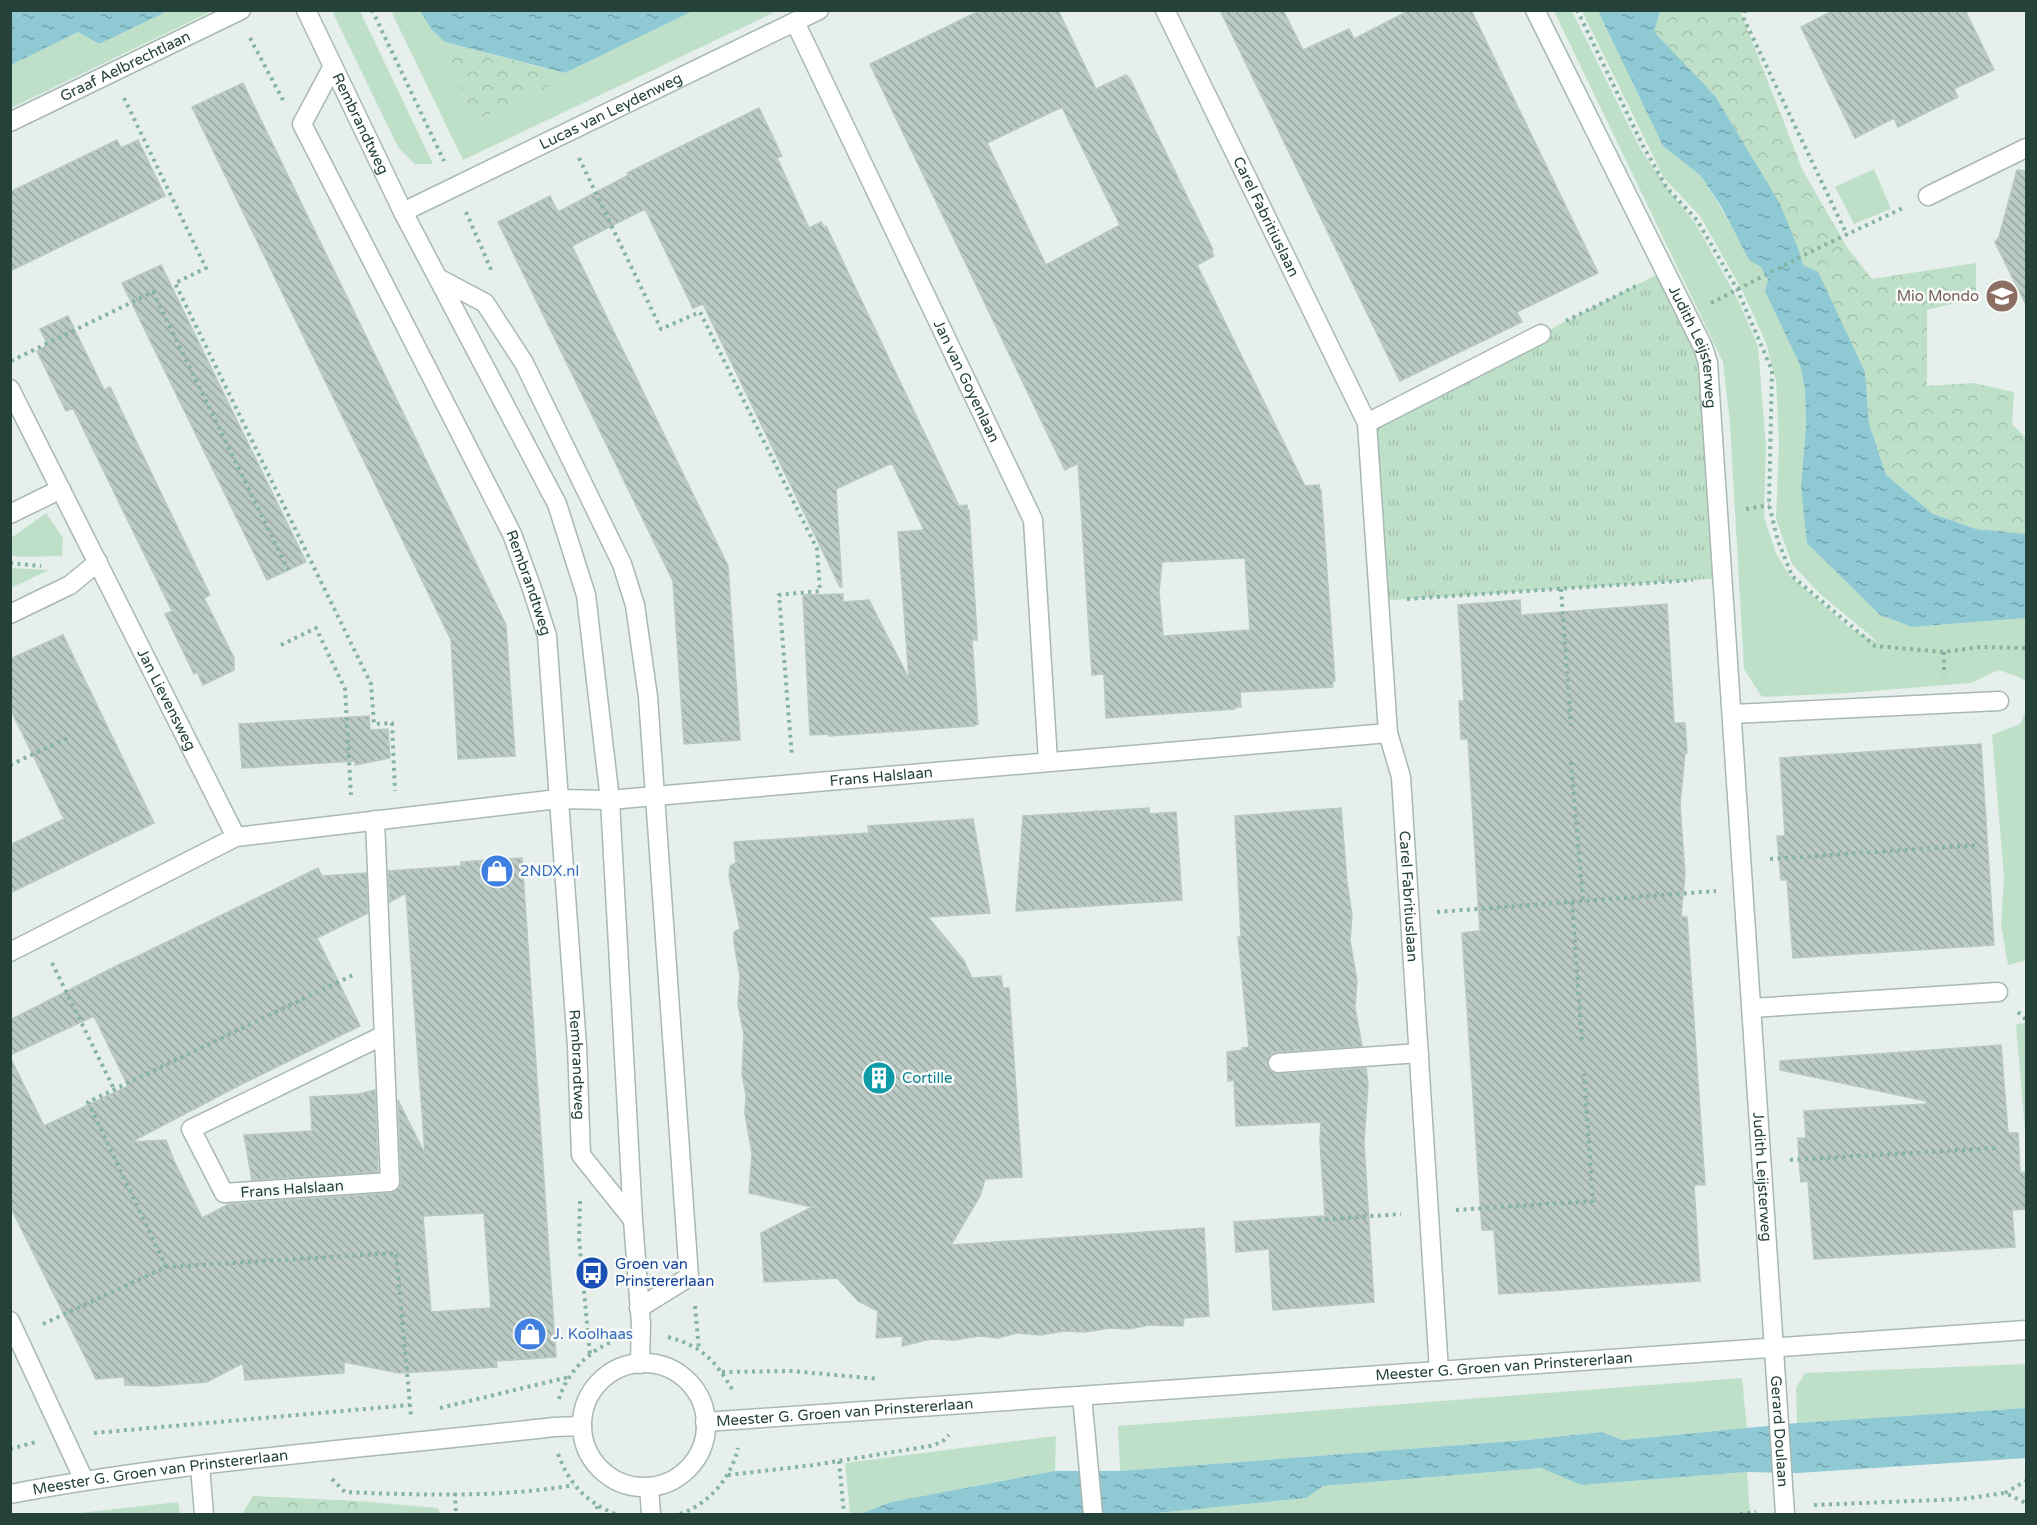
<svg xmlns="http://www.w3.org/2000/svg" width="2037" height="1525" font-family="'Varela Round',sans-serif">
<style>
.green{fill:#bfe0c8}
.forest{fill:url(#forest-crowns)}
.park{fill:url(#park-tufts)}
.water{fill:url(#water-ripples)}
.building{fill:url(#building-back-hatch);stroke:#b8c9c2;stroke-width:1.5;fill-rule:evenodd}
.lines{fill:none;stroke-linecap:round;stroke-linejoin:round}
.service-casing{stroke:#a8b8b2;stroke-width:21}
.minor-casing{stroke:#a8b8b2;stroke-width:21}
.tertiary-casing{stroke:#a8b8b2;stroke-width:21}
.path{stroke:#86b3a5;stroke-width:4;stroke-dasharray:3 4.5;stroke-linecap:butt}
.service{stroke:#fff;stroke-width:18}
.minor{stroke:#fff;stroke-width:18}
.tertiary{stroke:#fff;stroke-width:18}
.labels{text-anchor:middle;stroke-width:5;stroke-linejoin:round;paint-order:stroke}
.street-label{font-size:15px;fill:#24423a;stroke:#f7fbf9}
.education-label{font-size:15px;fill:#785e54;stroke:#f7fbf9;text-anchor:end}
.shop-label{font-size:15px;fill:#366cbe;stroke:#f7fbf9;text-anchor:start}
.culture-label{font-size:15px;fill:#0d838f;stroke:#f7fbf9;text-anchor:start}
.transit-label{font-size:15px;fill:#164399;stroke:#f7fbf9;text-anchor:start}
</style>
<defs>
<pattern id="forest-crowns" width="20" height="18" patternUnits="userSpaceOnUse" patternTransform="scale(1.5)"><rect width="20" height="18" fill="#bfe0c8"/><path d="M2 6a3 3 0 1 1 6 0M12 15a3 3 0 1 1 6 0" fill="none" stroke="#a4c1ad"/></pattern>
<pattern id="park-tufts" width="24" height="20" patternUnits="userSpaceOnUse" patternTransform="scale(1.5)"><rect width="24" height="20" fill="#bfe0c8"/><path d="M3 7l-1-3M5 7V3M7 7l1-3M15 17l-1-3M17 17v-4M19 17l1-3" fill="none" stroke="#a4c1ad"/></pattern>
<pattern id="water-ripples" width="26" height="14" patternUnits="userSpaceOnUse" patternTransform="scale(1.5)"><rect width="26" height="14" fill="#8ec9d4"/><path d="M2 4q2-2 4 0t4 0M15 11q2-2 4 0t4 0" fill="none" stroke="#74a5ad"/></pattern>
<pattern id="building-back-hatch" width="6" height="6" patternUnits="userSpaceOnUse" patternTransform="scale(1.5)"><rect width="6" height="6" fill="#bbcac4"/><path d="M-1 5l2 2M0 0l6 6M5-1l2 2" fill="none" stroke="#98a6a0"/></pattern>
</defs>
<rect width="100%" height="100%" fill="#e6efeb"/>
<!-- green -->
<path class="green" d="M 164,11 L 212,11 L 11,108 L 11,65 L 78,32 L 99,44 L 164,13 Z
M 338,11 L 360,11 L 433,164 L 415,164 L 398,147 L 333,13 Z
M 391,11 L 420,11 L 430,27 L 445,42 L 473,121 L 547,89 L 544,68 L 565,73 L 693,11 L 777,11 L 463,160 Z
M 1554,11 L 1572,11 L 1641,150 L 1667,188 L 1696,224 L 1738,300 L 1758,346 L 1766,447 L 1764,517 L 1776,553 L 1789,575 L 1850,628 L 1879,643 L 1819,593 L 1792,564 L 1776,519 L 1779,443 L 1776,381 L 1766,343 L 1743,292 L 1700,216 L 1664,178 L 1582,11 L 1598,11 L 1663,146 L 1701,176 L 1721,208 L 1749,259 L 1761,267 L 1768,280 L 1800,365 L 1805,389 L 1806,427 L 1801,487 L 1880,615 L 1912,627 L 2026,618 L 2026,681 L 2014,675 L 1998,670 L 1971,683 L 1848,693 L 1762,697 L 1744,669 L 1730,424 L 1723,362 Z
M 1874,169 L 1891,209 L 1854,224 L 1835,187 Z
M 46,513 L 63,538 L 62,556 L 19,557 L 11,555 L 11,538 Z
M 11,568 L 49,570 L 11,588 Z
M 2026,711 L 2026,960 L 2008,965 L 2001,924 L 2004,876 L 1992,735 L 2020,724 Z
M 2025,1023 L 2026,1024 L 2026,1143 L 2016,1024 Z
M 2026,1364 L 2026,1408 L 1797,1423 L 1796,1388 L 1805,1373 Z
M 1742,1378 L 1747,1428 L 1622,1440 L 1600,1432 L 1527,1440 L 1120,1471 L 1118,1426 Z
M 1056,1436 L 1055,1471 L 891,1502 L 860,1514 L 850,1514 L 845,1463 Z
M 1541,1468 L 1581,1485 L 1747,1472 L 1750,1514 L 1147,1514 L 1306,1498 L 1323,1486 Z
M 357,1501 L 438,1508 L 440,1514 L 357,1514 Z
M 178,1502 L 180,1514 L 71,1514 Z"/>
<!-- forest -->
<path class="forest" d="M 1660,11 L 1746,11 L 1741,13 L 1803,171 L 1847,247 L 1872,279 L 1976,263 L 1976,298 L 1927,310 L 1927,386 L 1973,383 L 2014,392 L 2012,424 L 2026,438 L 2026,534 L 1976,529 L 1933,514 L 1886,475 L 1869,423 L 1865,372 L 1842,325 L 1803,265 L 1798,248 L 1653,32 Z
M 445,42 L 544,68 L 548,89 L 473,121 Z
M 253,1496 L 357,1501 L 357,1514 L 242,1514 Z"/>
<!-- park -->
<path class="park" d="M 1664,271 L 1703,347 L 1724,578 L 1378,601 L 1367,423 Z"/>
<!-- water -->
<path class="water" d="M 11,10 L 164,10 L 164,13 L 99,44 L 78,32 L 11,65 Z
M 420,11 L 693,11 L 565,73 L 445,42 L 431,29 Z
M 1598,11 L 1660,11 L 1654,32 L 1715,96 L 1780,204 L 1798,248 L 1803,265 L 1818,272 L 1865,372 L 1869,423 L 1886,475 L 1933,514 L 1976,529 L 2026,534 L 2026,618 L 1912,627 L 1880,615 L 1807,543 L 1801,487 L 1806,427 L 1805,389 L 1800,365 L 1765,291 L 1768,280 L 1761,267 L 1749,260 L 1722,208 L 1701,176 L 1663,146 Z
M 2026,1408 L 2026,1458 L 1798,1473 L 1747,1472 L 1581,1485 L 1541,1468 L 1323,1486 L 1306,1498 L 1147,1514 L 860,1514 L 891,1502 L 1055,1471 L 1120,1471 L 1527,1440 L 1601,1432 L 1622,1440 L 1797,1423 Z"/>
<!-- building -->
<path class="building" d="M 981,10 L 1058,10 L 1096,89 L 1126,75 L 1130,79 L 1213,250 L 1211,251 L 1214,256 L 1197,265 L 1305,486 L 1319,485 L 1320,490 L 1321,490 L 1335,681 L 1332,680 L 1333,687 L 1240,692 L 1241,707 L 1235,707 L 1235,709 L 1106,718 L 1104,674 L 1092,675 L 1078,463 L 1065,470 L 870,64 ZM 1062,107 L 1120,225 L 1046,265 L 987,143 ZM 1245,558 L 1250,630 L 1163,636 L 1159,592 L 1162,562 Z
M 1220,10 L 1283,10 L 1303,50 L 1349,29 L 1354,39 L 1410,10 L 1471,10 L 1598,273 L 1517,312 L 1522,322 L 1400,381 Z
M 1834,10 L 1965,10 L 1994,70 L 1954,89 L 1958,97 L 1898,127 L 1894,118 L 1855,138 L 1801,27 Z
M 243,83 L 506,625 L 515,756 L 458,759 L 451,640 L 192,107 Z
M 759,108 L 782,156 L 777,158 L 809,228 L 821,222 L 824,227 L 826,226 L 959,506 L 967,505 L 967,511 L 969,510 L 977,634 L 977,640 L 972,640 L 978,724 L 973,726 L 829,736 L 829,734 L 810,735 L 803,595 L 843,594 L 843,602 L 869,600 L 909,679 L 898,532 L 924,530 L 892,463 L 836,489 L 842,587 L 840,587 L 703,304 L 693,308 L 645,209 L 572,246 L 728,566 L 740,740 L 684,744 L 673,581 L 498,222 L 550,196 L 558,212 L 629,175 L 627,173 Z
M 117,140 L 121,148 L 138,140 L 165,196 L 10,271 L 10,192 Z
M 2017,170 L 2026,171 L 2026,305 L 1995,242 L 1999,237 Z
M 161,265 L 306,562 L 267,580 L 122,283 Z
M 68,316 L 104,390 L 110,387 L 210,595 L 204,598 L 234,658 L 234,670 L 203,685 L 197,672 L 194,674 L 165,614 L 172,611 L 73,408 L 66,411 L 37,351 L 48,345 L 40,329 Z
M 1520,600 L 1521,615 L 1667,604 L 1674,723 L 1685,723 L 1687,753 L 1685,753 L 1680,805 L 1685,874 L 1681,917 L 1687,917 L 1705,1185 L 1694,1185 L 1700,1281 L 1499,1294 L 1494,1230 L 1482,1230 L 1462,933 L 1480,931 L 1468,739 L 1461,739 L 1459,701 L 1464,701 L 1458,605 Z
M 63,635 L 154,823 L 10,893 L 10,845 L 64,819 L 10,708 L 10,659 Z
M 369,716 L 370,730 L 388,729 L 390,758 L 355,765 L 355,761 L 242,768 L 239,724 Z
M 1981,744 L 1994,945 L 1793,958 L 1787,880 L 1781,880 L 1777,836 L 1785,836 L 1780,758 Z
M 1149,808 L 1149,814 L 1176,812 L 1182,900 L 1016,911 L 1023,816 Z
M 1341,808 L 1347,882 L 1352,915 L 1350,941 L 1357,980 L 1355,1008 L 1362,1046 L 1277,1052 L 1271,1054 L 1267,1063 L 1269,1070 L 1279,1074 L 1366,1068 L 1368,1084 L 1364,1143 L 1374,1302 L 1273,1310 L 1269,1249 L 1236,1252 L 1234,1222 L 1325,1216 L 1320,1142 L 1321,1122 L 1236,1126 L 1234,1080 L 1228,1081 L 1227,1052 L 1243,1050 L 1242,1048 L 1249,1047 L 1238,937 L 1241,937 L 1235,816 Z
M 973,819 L 990,913 L 928,917 L 964,961 L 972,978 L 1001,976 L 1003,988 L 1009,988 L 1022,1177 L 985,1179 L 980,1196 L 951,1245 L 1204,1228 L 1209,1316 L 1184,1318 L 1183,1326 L 1150,1325 L 1129,1329 L 1110,1328 L 1085,1332 L 1063,1331 L 1041,1335 L 1017,1333 L 998,1338 L 980,1336 L 954,1340 L 931,1339 L 902,1346 L 903,1336 L 876,1338 L 878,1311 L 858,1301 L 837,1278 L 764,1282 L 761,1233 L 812,1207 L 749,1193 L 752,1153 L 745,1114 L 746,1095 L 742,1074 L 744,1035 L 738,1005 L 740,977 L 734,942 L 734,932 L 740,929 L 729,876 L 730,866 L 736,863 L 734,842 L 869,833 L 868,826 Z
M 522,858 L 556,1357 L 496,1361 L 497,1367 L 399,1373 L 344,1362 L 344,1373 L 245,1380 L 243,1363 L 207,1382 L 154,1386 L 125,1385 L 124,1377 L 96,1379 L 10,1206 L 10,1057 L 44,1126 L 128,1086 L 94,1016 L 10,1055 L 10,1020 L 126,961 L 126,962 L 318,868 L 322,876 L 366,873 L 368,913 L 317,938 L 360,1026 L 236,1087 L 131,1142 L 166,1140 L 174,1161 L 202,1218 L 229,1204 L 391,1193 L 400,1188 L 401,1182 L 398,1100 L 425,1154 L 406,893 L 390,902 L 388,871 L 461,866 L 461,862 ZM 484,1213 L 491,1308 L 431,1312 L 423,1216 Z
M 2001,1045 L 2008,1133 L 2018,1133 L 2020,1173 L 2026,1172 L 2026,1209 L 2012,1210 L 2015,1247 L 1814,1259 L 1808,1181 L 1801,1182 L 1799,1160 L 1798,1138 L 1806,1138 L 1804,1111 L 1926,1104 L 1926,1101 L 1780,1070 L 1780,1061 Z
M 375,1090 L 378,1172 L 252,1180 L 244,1135 L 312,1131 L 310,1097 L 359,1094 Z"/>
<g class="lines">
<!-- service casing -->
<g class="service-casing">
<path id="service" d="M 375,820 C 380,941 385,1062 390,1182 L 224,1193 L 191,1129 L 384,1035
M 1278,1063 L 1419,1053"/>
</g>
<!-- minor casing -->
<g class="minor-casing">
<g id="minor">
<path id="s1" d="M 1165,10 L 1367,423 L 1388,733 L 1401,777 L 1439,1371"/>
<path id="s2" d="M 1535,10 L 1703,347 L 1708,363 L 1785,1514"/>
<path id="s3" d="M 795,22 L 1033,520 L 1048,761"/>
<path id="s4" d="M 333,66 L 302,124 L 512,534 L 532,589 L 547,636 L 577,1046 L 581,1155 L 633,1220"/>
<path d="M 1928,196 L 2026,148"/>
<path id="s5" d="M 403,212 L 819,10"/>
<path d="M 438,278 L 485,303 L 524,363 L 622,564 L 635,605 L 648,697 L 689,1277 L 639,1308"/>
<path id="s6" d="M 10,389 L 236,837"/>
<path d="M 1367,423 L 1541,334"/>
<path d="M 10,514 L 61,489"/>
<path d="M 10,614 L 70,585 L 98,562"/>
<path d="M 1733,714 L 1999,701"/>
<path id="s7" d="M 10,952 L 236,837 L 558,799 L 610,800 L 655,796 L 1388,733"/>
<path d="M 1752,1008 L 1998,992"/>
<path d="M 10,1321 L 84,1480"/>
<path d="M 1082,1396 L 1093,1514"/>
<path d="M 200,1466 L 204,1514"/>
<path d="M 649,1487 L 651,1514"/>
</g>
</g>
<!-- tertiary casing -->
<g class="tertiary-casing">
<g id="tertiary">
<path id="s8" d="M 306,10 L 403,212 L 557,504 L 586,595 L 610,800 L 633,1220 L 641,1324 L 640,1364"/>
<path id="s9" d="M 10,122 L 241,10"/>
<circle cx="644" cy="1425" r="62"/>
<path id="s10" d="M 705,1422 L 2026,1330"/>
<path id="s11" d="M 10,1494 C 190,1460 373,1448 554,1427 L 582,1426"/>
</g>
</g>
<!-- path -->
<path class="path" d="M 372,10 L 444,161
M 1577,10 L 1643,146 L 1667,188 L 1697,220 L 1737,289 L 1772,370 L 1769,505 L 1778,541 L 1792,576 L 1875,646 L 1944,652 L 1980,647 L 2026,648
M 1745,10 L 1744,19 L 1847,235
M 250,38 L 283,100
M 124,98 L 206,268 L 175,283 L 371,684 L 374,724 L 392,723 L 395,791
M 579,158 L 661,329 L 700,312 L 817,549 L 820,591 L 779,595 L 792,757
M 466,212 L 493,274
M 1711,303 L 1814,250 L 1903,208
M 1566,321 L 1640,284
M 11,361 L 153,292 L 288,570
M 1746,509 L 1769,505
M 10,563 L 41,566
M 1561,589 L 1571,726
M 1407,599 L 1693,580
M 281,645 L 316,628 L 345,689 L 351,795
M 1944,652 L 1944,675
M 1571,762 L 1583,901
M 10,765 L 70,737
M 1770,859 L 1979,845
M 1572,902 L 1582,1043
M 1437,912 L 1716,891
M 52,963 L 114,1089
M 2018,1012 L 2026,1020
M 1790,1160 L 1998,1148
M 580,1201 L 579,1239 L 590,1355
M 1456,1210 L 1593,1201 L 1584,1074
M 1318,1220 L 1401,1214
M 166,1267 L 88,1102 L 353,975
M 695,1306 L 699,1350
M 43,1324 L 166,1267 L 396,1253 L 411,1415
M 668,1337 C 702,1346 716,1361 733,1391
M 722,1372 L 791,1371 L 879,1379
M 559,1399 C 567,1373 588,1351 614,1341
M 440,1408 L 569,1377
M 94,1433 L 410,1405
M 10,1449 L 36,1442
M 558,1454 C 570,1485 585,1501 615,1514
M 839,1461 L 844,1514
M 728,1475 L 814,1465 L 930,1446 L 942,1442 L 949,1435
M 332,1479 L 345,1492 C 420,1495 499,1498 574,1485
M 455,1493 L 456,1514
M 2005,1493 L 2026,1481
M 1814,1505 L 1962,1499 L 2005,1493 L 2026,1503
M 597,1506 L 598,1514
M 680,1514 C 709,1504 731,1478 738,1448
M 1740,1514 L 1756,1512"/>
<!-- service -->
<use href="#service" class="service"/>
<!-- minor -->
<use href="#minor" class="minor"/>
<!-- tertiary -->
<use href="#tertiary" class="tertiary"/>
</g>
<!-- icons -->
<defs>
<g id="school-disc" transform="scale(1.725)"><circle r="9.5" fill="#8d6e63" stroke="#f7fbf9"/><path d="M0-5L7-2L0 1L-7-2ZM-4 1L0 2.5L4 1V4Q0 6-4 4Z" fill="#fff"/></g>
<g id="shop-disc" transform="scale(1.725)"><circle r="9.5" fill="#3f7fe0" stroke="#f7fbf9"/><path d="M-5-2.5h2.3a2.7 3.5 0 0 1 5.4 0H5L5.5 6h-11ZM-1.5-2.5h3a1.5 2.3 0 0 0-3 0Z" fill="#fff"/></g>
<g id="building-disc" transform="scale(1.725)"><circle r="9.5" fill="#0f9aa8" stroke="#f7fbf9"/><path d="M-4-6H4V6H1V3H-1V6H-4ZM-2.5-4.3h1.7v1.8h-1.7ZM.8-4.3h1.7v1.8H.8ZM-2.5-1h1.7V.8h-1.7ZM.8-1h1.7V.8H.8Z" fill="#fff"/></g>
<g id="bus-disc" transform="scale(1.725)"><circle r="9.5" fill="#1a4fb4" stroke="#f7fbf9"/><path d="M-5-6H5V4H4V6H2V4H-2V6H-4V4H-5ZM-3.5-4V0h7V-4ZM-3.5 1.2v1.5H-2V1.2ZM2 1.2v1.5H3.5V1.2Z" fill="#fff"/></g>
</defs>
<g fill-rule="evenodd">
<use href="#school-disc" x="2002" y="296"/>
<use href="#shop-disc" x="497" y="871"/>
<use href="#building-disc" x="879" y="1078"/>
<use href="#bus-disc" x="592" y="1273"/>
<use href="#shop-disc" x="530" y="1334"/>
</g>
<g class="labels">
<!-- street labels -->
<g class="street-label">
<text dy="5" stroke="none"><textPath href="#s9" startOffset="128">Graaf Aelbrechtlaan</textPath></text>
<text dy="5" stroke="none"><textPath href="#s5" startOffset="231">Lucas van Leydenweg</textPath></text>
<text dy="5" stroke="none"><textPath href="#s8" startOffset="126">Rembrandtweg</textPath></text>
<text dy="5" stroke="none"><textPath href="#s1" startOffset="230">Carel Fabritiuslaan</textPath></text>
<text dy="5" stroke="none"><textPath href="#s2" startOffset="374">Judith Leijsterweg</textPath></text>
<text dy="5" stroke="none"><textPath href="#s3" startOffset="398">Jan van Goyenlaan</textPath></text>
<text dy="5" stroke="none"><textPath href="#s4" startOffset="578">Rembrandtweg</textPath></text>
<text dy="5" stroke="none"><textPath href="#s6" startOffset="348">Jan Lievensweg</textPath></text>
<text dy="5" stroke="none"><textPath href="#s7" startOffset="902">Frans Halslaan</textPath></text>
<text dy="5" stroke="none"><textPath href="#s1" startOffset="936">Carel Fabritiuslaan</textPath></text>
<text dy="5" stroke="none"><textPath href="#s4" startOffset="1064">Rembrandtweg</textPath></text>
<text dy="5" stroke="none"><textPath href="#s2" startOffset="1209">Judith Leijsterweg</textPath></text>
<text transform="translate(292 1189) rotate(-4)" y="5">Frans Halslaan</text>
<text dy="5" stroke="none"><textPath href="#s10" startOffset="801">Meester G. Groen van Prinstererlaan</textPath></text>
<text dy="5" stroke="none"><textPath href="#s10" startOffset="140">Meester G. Groen van Prinstererlaan</textPath></text>
<text dy="5" stroke="none"><textPath href="#s2" startOffset="1464">Gerard Doulaan</textPath></text>
<text dy="5" stroke="none"><textPath href="#s11" startOffset="152">Meester G. Groen van Prinstererlaan</textPath></text>
</g>
<!-- education labels -->
<g class="education-label">
<text x="1979" y="301">Mio Mondo</text>
</g>
<!-- shop labels -->
<g class="shop-label">
<text x="520" y="876">2NDX.nl</text>
<text x="553" y="1339">J. Koolhaas</text>
</g>
<!-- culture labels -->
<g class="culture-label">
<text x="902" y="1083">Cortille</text>
</g>
<!-- transit labels -->
<g class="transit-label">
<text x="615" y="1269">Groen van<tspan x="615" dy="17">Prinstererlaan</tspan></text>
</g>
</g>
<!-- border -->
<rect width="2037" height="1525" fill="none" stroke="#24423a" stroke-width="24"/>
</svg>
